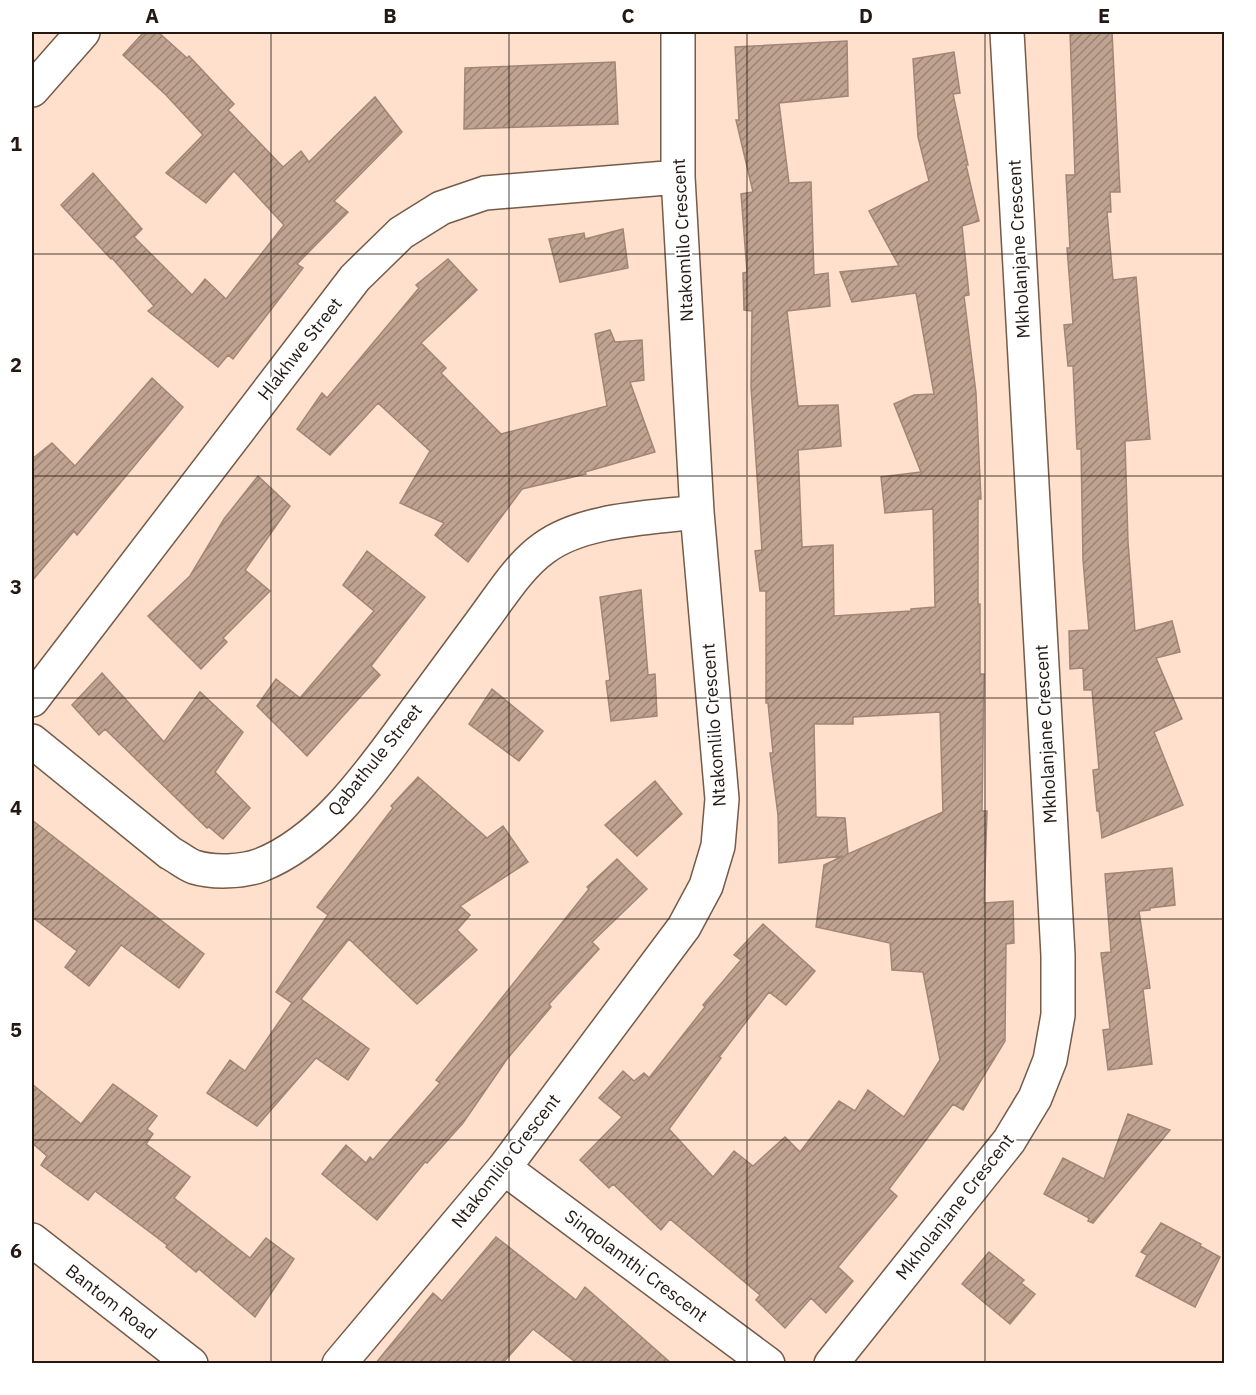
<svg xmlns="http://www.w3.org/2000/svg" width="1256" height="1395" font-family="'IBM Plex Sans',sans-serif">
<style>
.building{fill:url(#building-hatch);stroke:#a28675;stroke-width:1.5;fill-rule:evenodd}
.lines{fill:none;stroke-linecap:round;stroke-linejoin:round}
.street-casing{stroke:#755b4a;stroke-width:36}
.street{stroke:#fff;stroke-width:33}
.grid{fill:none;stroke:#231912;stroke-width:1.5;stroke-opacity:0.55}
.labels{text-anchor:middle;stroke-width:4.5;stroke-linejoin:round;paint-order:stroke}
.street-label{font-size:18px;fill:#231912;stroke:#fff}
.neatline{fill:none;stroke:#231912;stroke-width:2}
.grid-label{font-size:20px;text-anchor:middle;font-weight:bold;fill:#231912}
</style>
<defs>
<pattern id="building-hatch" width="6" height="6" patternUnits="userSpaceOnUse" patternTransform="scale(1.5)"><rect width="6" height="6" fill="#bfa290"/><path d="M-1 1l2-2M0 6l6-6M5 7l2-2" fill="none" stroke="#9b8374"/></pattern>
</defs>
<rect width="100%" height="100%" fill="#fee0cc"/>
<!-- building -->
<path class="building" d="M 144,32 L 158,32 L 187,58 L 189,56 L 234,104 L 228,110 L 283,167 L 301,151 L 309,162 L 375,97 L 402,132 L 334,201 L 348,212 L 297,264 L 303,268 L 233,359 L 228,355 L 218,367 L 148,311 L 154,306 L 112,258 L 111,259 L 61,205 L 93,173 L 142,229 L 134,237 L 192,295 L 205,279 L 226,299 L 284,225 L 234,171 L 206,203 L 166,173 L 203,135 L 166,95 L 123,55 Z
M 1070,32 L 1112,32 L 1120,192 L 1110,192 L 1111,212 L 1107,212 L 1113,280 L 1136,277 L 1150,439 L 1125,441 L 1128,542 L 1135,631 L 1172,621 L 1180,652 L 1156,658 L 1182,719 L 1154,732 L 1183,805 L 1102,838 L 1099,811 L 1097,811 L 1093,770 L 1099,769 L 1092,690 L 1084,690 L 1083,668 L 1070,669 L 1069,631 L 1089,630 L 1083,560 L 1081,449 L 1077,449 L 1073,366 L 1068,366 L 1064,325 L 1073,324 L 1067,248 L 1070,248 L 1066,175 L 1075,175 Z
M 847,41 L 848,96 L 809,100 L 808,98 L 808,100 L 779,103 L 789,183 L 811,182 L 814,275 L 828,273 L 830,306 L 787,311 L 798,406 L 838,405 L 841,446 L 798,450 L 802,547 L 833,545 L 834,616 L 911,611 L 911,609 L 935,607 L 933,509 L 885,513 L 881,477 L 921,472 L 894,404 L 914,395 L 934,394 L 916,293 L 852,302 L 840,272 L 899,266 L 869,211 L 929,181 L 918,137 L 913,59 L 954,52 L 960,93 L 953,94 L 968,165 L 966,165 L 979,221 L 962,226 L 969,295 L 964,296 L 976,393 L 981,499 L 978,499 L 978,604 L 980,604 L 980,674 L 984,674 L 982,811 L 987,811 L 984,903 L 1013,901 L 1014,943 L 1006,944 L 1005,1041 L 963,1110 L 953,1104 L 889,1189 L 897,1196 L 838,1267 L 853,1281 L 826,1313 L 811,1298 L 785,1328 L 756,1300 L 760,1295 L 670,1219 L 661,1230 L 613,1184 L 609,1188 L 580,1160 L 622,1117 L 599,1098 L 623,1071 L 634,1081 L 644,1073 L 649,1078 L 705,1007 L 703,1005 L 741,960 L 734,955 L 763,924 L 815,971 L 786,1005 L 769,992 L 719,1057 L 721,1058 L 669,1129 L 713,1177 L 734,1151 L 753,1166 L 785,1137 L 800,1152 L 839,1101 L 855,1111 L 868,1090 L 904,1117 L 940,1060 L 923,972 L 892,970 L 890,943 L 816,927 L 824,865 L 843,856 L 779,863 L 778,815 L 770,753 L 773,753 L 768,703 L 766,703 L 766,591 L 760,591 L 755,551 L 762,550 L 751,387 L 752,311 L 744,310 L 743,273 L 747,272 L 741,194 L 753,192 L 736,120 L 739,120 L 735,47 ZM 940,712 L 943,812 L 848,854 L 845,818 L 816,817 L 814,724 L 853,724 L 853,717 Z
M 615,62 L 618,124 L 464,129 L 465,68 Z
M 623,229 L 628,268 L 560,282 L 549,239 L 584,233 L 585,239 Z
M 448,259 L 477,290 L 421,343 L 446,368 L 441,373 L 501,434 L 607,406 L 595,334 L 610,330 L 615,342 L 642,340 L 644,380 L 630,382 L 655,452 L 585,472 L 586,474 L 522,489 L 468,562 L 435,535 L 444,523 L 400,503 L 430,451 L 378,403 L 330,455 L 297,429 L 322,393 L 327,398 L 419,288 L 416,285 Z
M 152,378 L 183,407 L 77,535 L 74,531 L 32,581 L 32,459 L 52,443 L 75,466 Z
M 258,476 L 290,506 L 245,570 L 270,591 L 223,638 L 227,642 L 201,669 L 148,616 L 190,576 L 224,519 Z
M 367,551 L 425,597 L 371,666 L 380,675 L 307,756 L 257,706 L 276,679 L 300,698 L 374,611 L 343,585 Z
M 641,590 L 648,675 L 655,674 L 657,716 L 611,721 L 606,681 L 610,680 L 600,597 Z
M 102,673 L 164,742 L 200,692 L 243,732 L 215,772 L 250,808 L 223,839 L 209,827 L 207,828 L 105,729 L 99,735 L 72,705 Z
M 492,689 L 543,731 L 519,761 L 469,724 Z
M 418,777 L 487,838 L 503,826 L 528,862 L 460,906 L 470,915 L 457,930 L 477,950 L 417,1004 L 349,939 L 301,999 L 369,1049 L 348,1080 L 316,1058 L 257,1126 L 207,1093 L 230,1060 L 245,1071 L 292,1003 L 276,992 L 328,915 L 317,907 L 393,808 L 391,806 Z
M 655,781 L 682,814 L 637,856 L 605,825 Z
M 32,820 L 204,954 L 179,988 L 121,945 L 89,986 L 65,967 L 77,951 L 32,917 Z
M 617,859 L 647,889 L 592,942 L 599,949 L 549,1004 L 551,1007 L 507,1059 L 463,1123 L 427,1163 L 425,1162 L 377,1220 L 322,1174 L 346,1145 L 366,1163 L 370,1157 L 373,1160 L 440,1083 L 436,1080 L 589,889 L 587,887 Z
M 1172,868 L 1175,905 L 1150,908 L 1150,910 L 1139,911 L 1150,988 L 1143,989 L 1152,1064 L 1108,1070 L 1103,1030 L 1110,1029 L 1101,953 L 1111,952 L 1105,874 Z
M 32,1084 L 81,1124 L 113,1084 L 157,1116 L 147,1129 L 153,1134 L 146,1144 L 190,1177 L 174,1198 L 250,1258 L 266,1238 L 294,1259 L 255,1317 L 199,1269 L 196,1272 L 166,1247 L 167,1245 L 95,1191 L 88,1200 L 41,1165 L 47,1156 L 32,1143 Z
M 1128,1114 L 1170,1130 L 1093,1223 L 1088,1221 L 1089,1218 L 1044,1194 L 1063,1158 L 1104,1179 Z
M 1161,1223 L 1201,1244 L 1200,1246 L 1220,1257 L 1195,1307 L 1136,1276 L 1147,1255 L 1141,1252 Z
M 496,1237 L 576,1300 L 585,1287 L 672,1364 L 578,1364 L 533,1329 L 502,1364 L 375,1364 L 433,1293 L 442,1301 Z
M 989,1252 L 1024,1280 L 1021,1283 L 1035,1294 L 1010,1324 L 962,1284 Z"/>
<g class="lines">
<!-- street casing -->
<g class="street-casing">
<path id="street" d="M 32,90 L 83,32
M 32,700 L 355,278 L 401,233 L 441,208 L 485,193 L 678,177
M 32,741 L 170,853 C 178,857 186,864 194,867 C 213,873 243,872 261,865 C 326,839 372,770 412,716 C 436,683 461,650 485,617 C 502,594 520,565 544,548 C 583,519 650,518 697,512
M 504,1168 L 768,1364
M 32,1240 L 191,1364
M 339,1364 L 504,1168 L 684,927 L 706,886 L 718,846 L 722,799 L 697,512 L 678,177 L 678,32
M 831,1364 L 1009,1141 L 1035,1098 L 1050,1060 L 1058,1015 L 1058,955 L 1007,32"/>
</g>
<!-- street -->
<use href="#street" class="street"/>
</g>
<!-- grid -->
<path class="grid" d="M 271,32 L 271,1364M 509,32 L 509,1364M 747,32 L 747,1364M 985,32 L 985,1364M 32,254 L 1224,254M 32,476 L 1224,476M 32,698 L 1224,698M 32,919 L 1224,919M 32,1140 L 1224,1140"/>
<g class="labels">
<!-- street labels -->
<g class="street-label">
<text transform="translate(683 240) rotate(-93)" y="6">Ntakomlilo Crescent</text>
<text transform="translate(1019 249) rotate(-93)" y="6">Mkholanjane Crescent</text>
<text transform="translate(300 349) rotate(-52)" y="6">Hlakhwe Street</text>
<text transform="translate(714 725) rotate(-94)" y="6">Ntakomlilo Crescent</text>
<text transform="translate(1046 734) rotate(-93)" y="6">Mkholanjane Crescent</text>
<text transform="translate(375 760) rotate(-51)" y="6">Qabathule Street</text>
<text transform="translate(506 1161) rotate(-52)" y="6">Ntakomlilo Crescent</text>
<text transform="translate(955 1207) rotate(-52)" y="6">Mkholanjane Crescent</text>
<text transform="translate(636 1266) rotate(37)" y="6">Sinqolamthi Crescent</text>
<text transform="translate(111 1302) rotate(38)" y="6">Bantom Road</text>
</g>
</g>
<!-- border -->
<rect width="1256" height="1395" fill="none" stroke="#ffffff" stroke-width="66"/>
<rect x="33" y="33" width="1190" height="1329" class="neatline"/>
<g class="grid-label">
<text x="152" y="23">A</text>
<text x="390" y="23">B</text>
<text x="628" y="23">C</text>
<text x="866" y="23">D</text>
<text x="1104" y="23">E</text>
<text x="16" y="151">1</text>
<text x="16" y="372">2</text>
<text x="16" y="594">3</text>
<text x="16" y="815">4</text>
<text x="16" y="1037">5</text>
<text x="16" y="1258">6</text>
</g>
</svg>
